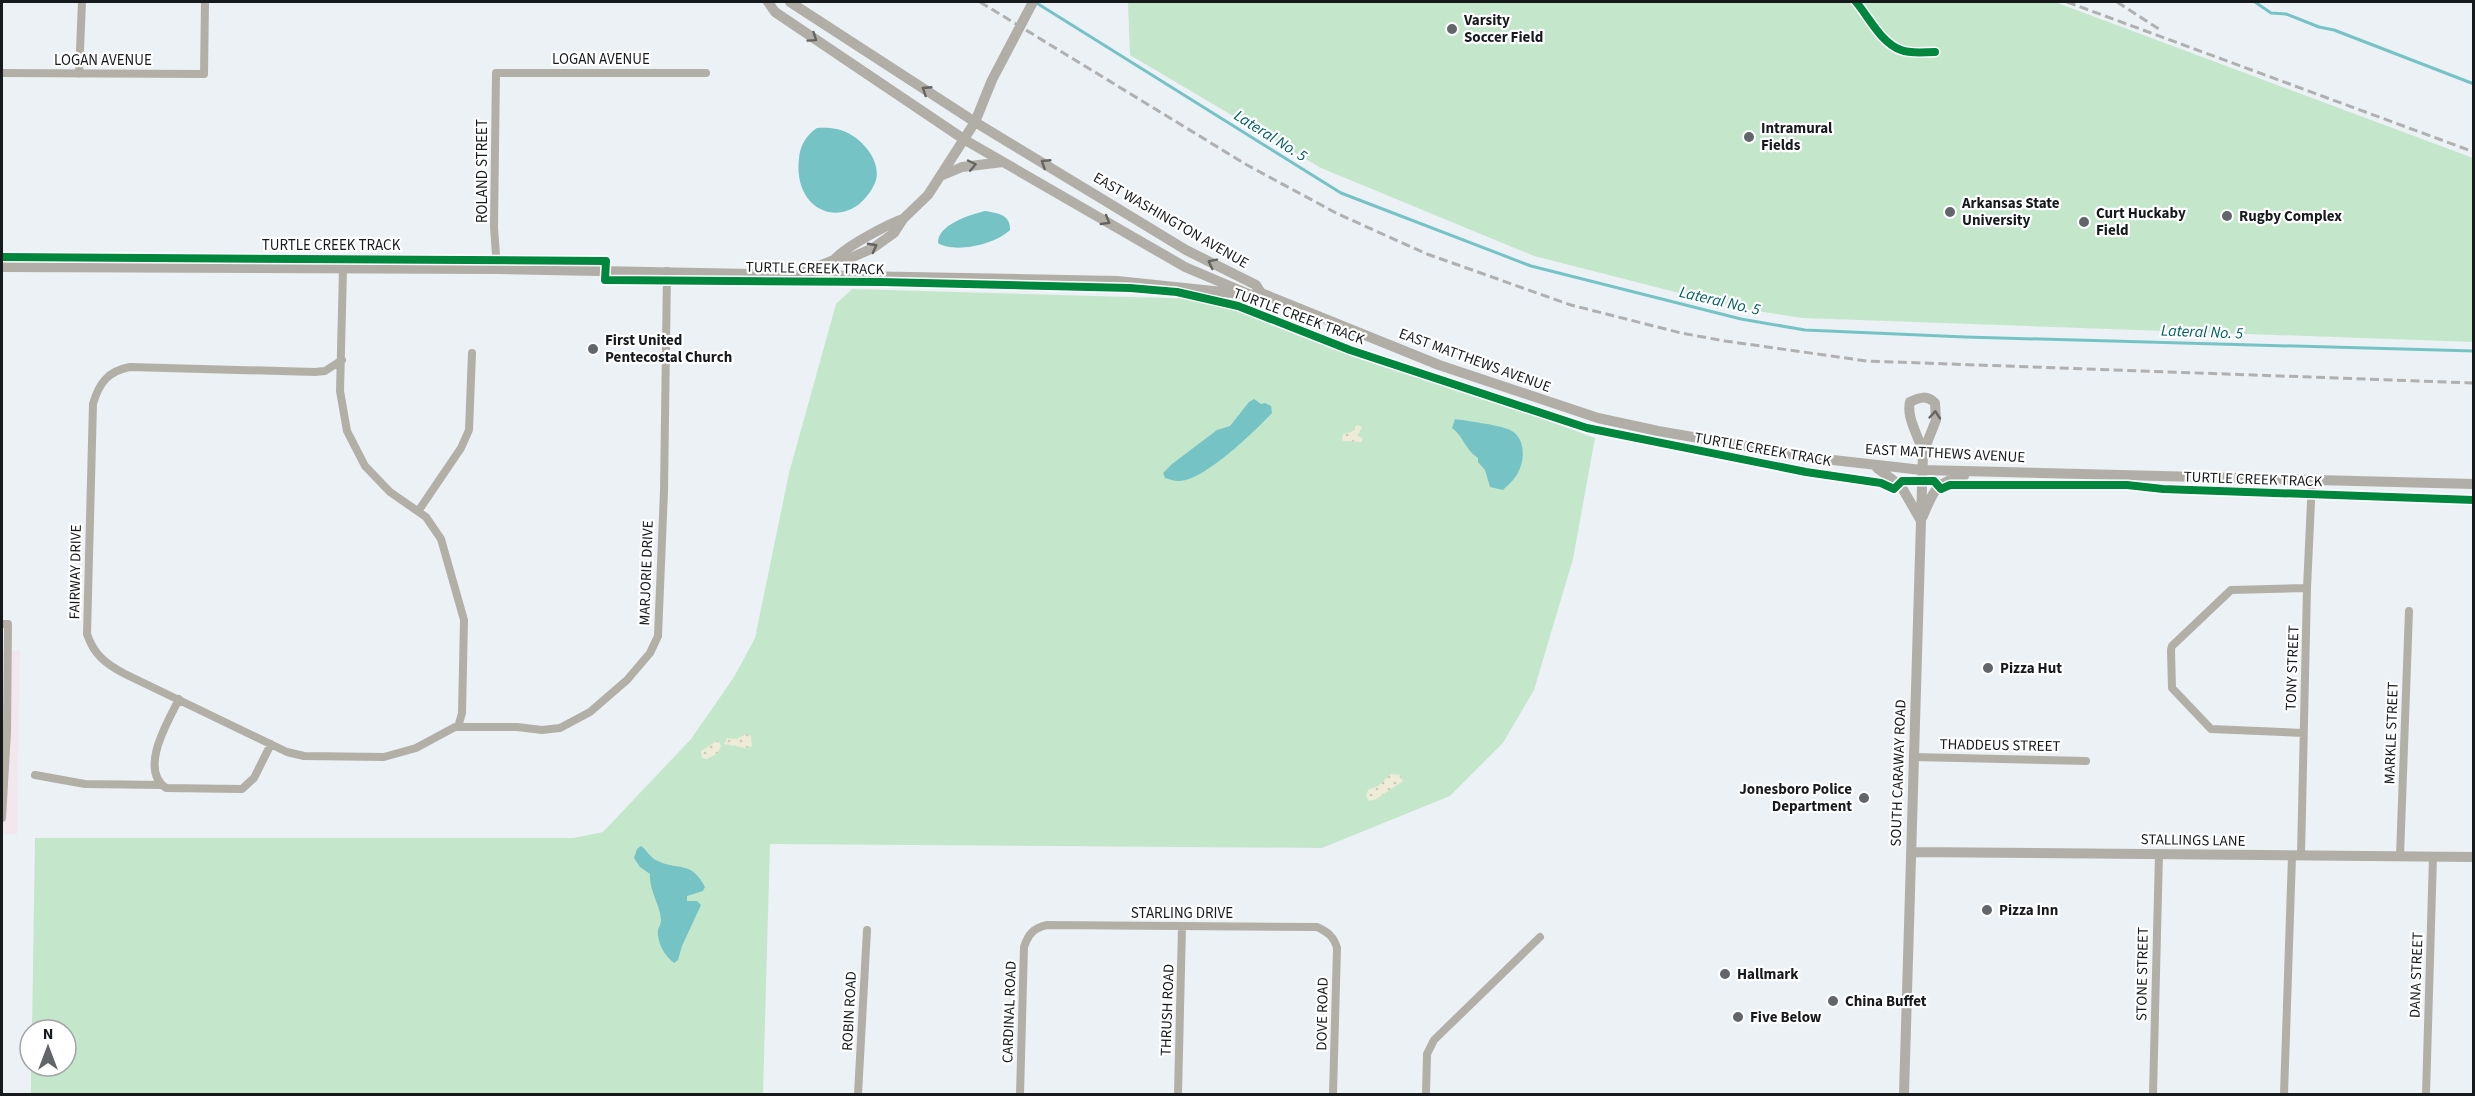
<svg xmlns="http://www.w3.org/2000/svg" width="2475" height="1096" font-family="'Source Sans 3',sans-serif">
<style>
.medical{fill:#f3e7ee}
.grass{fill:#c4e7cc}
.sand{fill:url(#sand-dots)}
.water{fill:#76c3c6}
.lines{fill:none;stroke-linecap:round;stroke-linejoin:round}
.stream{stroke:#76c3c6;stroke-width:3}
.street{stroke:#b2afa7;stroke-width:8}
.secondary{stroke:#b0aea6;stroke-width:10}
.rail{stroke:#b0b0af;stroke-width:3;stroke-dasharray:9 4.5;stroke-linecap:butt}
.cycleway-casing{stroke:#fff;stroke-width:11}
.cycleway{stroke:#00873e;stroke-width:8}
.oneway{stroke:#646462}
.poi-dot{fill:#626569;stroke:#fff;stroke-width:2}
.labels{text-anchor:middle;stroke-width:4.5;stroke-linejoin:round;paint-order:stroke}
.poi-label{font-size:15px;font-weight:bold;fill:#171a1d;stroke:#fff;text-anchor:start}
.street-label{font-size:15px;fill:#171a1d;stroke:#fff}
.water-label{font-size:16px;font-style:italic;fill:#006062;stroke:#fff}
</style>
<defs>
<pattern id="sand-dots" width="8" height="8" patternUnits="userSpaceOnUse" patternTransform="scale(1.5)"><rect width="8" height="8" fill="#eeebd9"/><path d="M2 2h.1M6 6h.1" fill="none" stroke="#cbc9ba" stroke-width="1.8" stroke-linecap="round"/></pattern>
</defs>
<rect width="100%" height="100%" fill="#ecf1f6"/>
<!-- medical -->
<path class="medical" d="M 2,651 L 20,651 L 17,834 L 2,834 Z"/>
<!-- grass -->
<path class="grass" d="M 1128,2 L 2055,2 L 2473,158 L 2473,342 L 1802,318 L 1738,308 L 1534,256 L 1321,168 L 1130,55 Z
M 852,289 L 1202,299 L 1252,309 L 1314,335 L 1595,438 L 1573,559 L 1534,690 L 1503,743 L 1450,796 L 1322,848 L 770,844 L 763,1094 L 31,1094 L 31,1066 L 66,1066 L 66,1030 L 32,1030 L 35,838 L 573,838 L 603,832 L 691,739 L 734,677 L 755,638 L 789,473 L 836,304 Z"/>
<!-- sand -->
<path class="sand" d="M 1357,425 L 1362,427 L 1358,435 L 1363,439 L 1361,442 L 1342,441 L 1343,434 L 1351,432 Z
M 747,734 L 751,736 L 752,746 L 745,748 L 724,744 L 727,738 L 736,739 Z
M 718,740 L 721,746 L 718,753 L 707,759 L 702,758 L 701,751 Z
M 1391,774 L 1400,775 L 1403,781 L 1376,799 L 1369,801 L 1366,796 L 1368,790 L 1378,786 Z"/>
<!-- water -->
<path class="water" d="M 817,128 C 826,127 840,128 848,133 C 866,142 884,166 874,185 C 850,233 792,215 799,158 C 800,146 806,135 817,128 Z
M 985,211 C 998,213 1011,215 1010,230 C 996,244 955,254 938,243 C 938,224 970,215 985,211 Z
M 1254,399 L 1261,404 L 1265,403 L 1271,406 L 1272,413 C 1255,431 1204,481 1179,481 C 1174,481 1169,479 1165,478 L 1163,473 L 1172,464 L 1217,430 L 1230,426 L 1249,402 Z
M 1455,419 C 1467,421 1500,425 1510,430 C 1527,438 1525,463 1516,476 C 1513,481 1507,486 1503,490 L 1490,487 L 1485,470 L 1478,462 L 1478,458 C 1465,450 1464,437 1452,428 Z
M 641,846 C 647,850 650,858 658,861 C 679,871 691,860 705,887 L 703,891 L 687,896 L 687,901 L 697,901 L 701,905 L 682,946 L 678,960 L 674,963 C 664,955 657,943 658,930 C 659,927 661,924 661,920 C 660,904 649,891 650,874 L 640,867 L 634,858 L 637,849 Z"/>
<g class="lines">
<!-- stream -->
<path class="stream" d="M 1035,2 L 1341,193 L 1531,266 L 1741,319 L 1805,330 L 1965,337 L 2474,351
M 2255,2 L 2271,13 L 2286,14 L 2319,27 L 2334,30 L 2474,84"/>
<!-- street -->
<path class="street" d="M 1856,2 C 1869,17 1881,43 1901,50 C 1911,54 1924,52 1935,52
M 2,73 L 204,74 L 205,2
M 79,74 L 82,2
M 343,269 L 340,391 L 347,431 L 365,466 L 390,492 L 426,517 L 441,539 L 464,620 L 462,713 L 458,727
M 497,269 L 494,227 L 496,73 L 706,73
M 342,360 L 325,371 L 315,372 L 130,367 C 108,371 99,383 93,404 L 87,634 C 94,655 106,664 125,674 L 287,752 L 304,756 L 384,757 L 416,748 L 455,727 L 517,727 L 542,730 L 560,728 L 590,712 L 627,680 L 650,653 L 658,636 L 664,491 L 667,271
M 419,510 L 461,448 L 469,430 L 472,353
M 2,624 L 8,624 L 7,732 L 2,818
M 179,699 C 169,720 138,769 166,788 L 242,789 L 254,778 L 271,744
M 2303,733 L 2211,729 L 2172,688 L 2171,650 L 2172,646 L 2231,590 L 2307,588
M 1914,757 L 2086,761
M 35,775 L 85,784 L 162,785
M 2301,856 L 2307,588 L 2312,480
M 2400,856 L 2409,611
M 858,1094 L 867,930
M 1020,1094 L 1024,947 C 1028,935 1033,928 1047,925 L 1317,927 C 1328,932 1334,937 1337,948 L 1333,1094
M 1178,1094 L 1182,927
M 1426,1094 L 1427,1054 L 1434,1040 L 1540,937
M 2153,1094 L 2159,854
M 2284,1094 L 2292,856
M 2426,1094 L 2433,857"/>
<!-- secondary -->
<path class="secondary" d="M 768,2 L 775,12 L 965,140 L 1185,267 L 1251,295 L 1261,293 L 1439,365 L 1598,418 L 1658,431 L 1815,458 L 1922,470 L 2474,484
M 790,2 L 975,122 L 1112,205 L 1186,250 L 1256,285 L 1261,293
M 943,175 L 962,167 L 1003,162
M 834,260 C 845,247 886,225 903,219
M 2,267 L 497,269 L 1117,281 L 1242,294
M 802,273 L 834,260 L 846,260 L 873,248 L 894,233 L 903,219 L 928,195 L 975,122 L 992,80 L 1033,2
M 1877,468 L 1901,486 L 1920,519
M 1923,516 C 1934,490 1936,482 1964,476
M 1911,852 L 2474,857
M 1904,1094 L 1923,453 C 1919,436 1906,418 1910,402 C 1920,397 1927,395 1935,403 L 1936,420 L 1923,453"/>
<!-- rail -->
<path class="rail" d="M 980,2 L 1247,165 L 1338,214 L 1427,254 L 1571,305 L 1681,333 L 1725,341 L 1867,361 L 2474,383
M 2067,2 L 2474,152
M 2117,2 L 2162,31"/>
<!-- cycleway casing -->
<g class="cycleway-casing">
<path id="cycleway" d="M 1856,2 C 1869,17 1881,43 1901,50 C 1911,54 1924,52 1935,52
M 2,257 L 606,261 L 605,280 L 881,282 L 1130,288 L 1177,292 L 1238,306 L 1350,350 L 1587,428 L 1806,472 L 1881,483 L 1894,489 L 1902,481 L 1934,481 L 1941,489 L 1950,485 L 2127,485 L 2163,489 L 2474,500"/>
</g>
<!-- cycleway -->
<use href="#cycleway" class="cycleway"/>
</g>
<!-- one-way arrows -->
<defs><path id="oneway-chevron" d="M-2-3.5L2.5 0L-2 3.5" fill="none" stroke-width="1.6" stroke-linecap="round" stroke-linejoin="round" transform="scale(1.5)"/></defs>
<g class="oneway">
<use href="#oneway-chevron" transform="translate(813 38) rotate(34)"/>
<use href="#oneway-chevron" transform="translate(926 90) rotate(-147)"/>
<use href="#oneway-chevron" transform="translate(1045 163) rotate(-147)"/>
<use href="#oneway-chevron" transform="translate(972 165) rotate(-12)"/>
<use href="#oneway-chevron" transform="translate(1106 221) rotate(30)"/>
<use href="#oneway-chevron" transform="translate(873 247) rotate(-28)"/>
<use href="#oneway-chevron" transform="translate(1212 263) rotate(-153)"/>
<use href="#oneway-chevron" transform="translate(1935 415) rotate(-85)"/>
</g>
<!-- markers -->
<g class="poi-dot">
<circle cx="1452" cy="29" r="6"/>
<circle cx="1749" cy="137" r="6"/>
<circle cx="1950" cy="212" r="6"/>
<circle cx="2227" cy="216" r="6"/>
<circle cx="2084" cy="222" r="6"/>
<circle cx="593" cy="349" r="6"/>
<circle cx="1988" cy="668" r="6"/>
<circle cx="1864" cy="798" r="6"/>
<circle cx="1987" cy="910" r="6"/>
<circle cx="1725" cy="974" r="6"/>
<circle cx="1833" cy="1001" r="6"/>
<circle cx="1738" cy="1017" r="6"/>
</g>
<g class="labels">
<!-- poi labels -->
<g class="poi-label">
<text x="1464" y="25">Varsity<tspan x="1464" dy="17">Soccer Field</tspan></text>
<text x="1761" y="133">Intramural<tspan x="1761" dy="17">Fields</tspan></text>
<text x="1962" y="208">Arkansas State<tspan x="1962" dy="17">University</tspan></text>
<text x="2096" y="218">Curt Huckaby<tspan x="2096" dy="17">Field</tspan></text>
<text x="2239" y="221">Rugby Complex</text>
<text x="605" y="345">First United<tspan x="605" dy="17">Pentecostal Church</tspan></text>
<text x="2000" y="673">Pizza Hut</text>
<text x="1852" y="794" text-anchor="end">Jonesboro Police<tspan x="1852" dy="17">Department</tspan></text>
<text x="1999" y="915">Pizza Inn</text>
<text x="1737" y="979">Hallmark</text>
<text x="1845" y="1006">China Buffet</text>
<text x="1750" y="1022">Five Below</text>
</g>
<!-- street labels -->
<g class="street-label">
<text x="601" y="64">LOGAN AVENUE</text>
<text x="103" y="65">LOGAN AVENUE</text>
<text transform="translate(482 171) rotate(-90)" y="5">ROLAND STREET</text>
<text transform="translate(1171 220) rotate(30)" y="5">EAST WASHINGTON AVENUE</text>
<text x="331" y="250">TURTLE CREEK TRACK</text>
<text transform="translate(815 268) rotate(1)" y="5">TURTLE CREEK TRACK</text>
<text transform="translate(1299 316) rotate(20)" y="5">TURTLE CREEK TRACK</text>
<text transform="translate(1475 360) rotate(20)" y="5">EAST MATTHEWS AVENUE</text>
<text transform="translate(1763 449) rotate(10)" y="5">TURTLE CREEK TRACK</text>
<text transform="translate(1945 453) rotate(3)" y="5">EAST MATTHEWS AVENUE</text>
<text transform="translate(2253 479) rotate(2)" y="5">TURTLE CREEK TRACK</text>
<text transform="translate(75 572) rotate(-89)" y="5">FAIRWAY DRIVE</text>
<text transform="translate(646 573) rotate(-88)" y="5">MARJORIE DRIVE</text>
<text transform="translate(2292 668) rotate(-88)" y="5">TONY STREET</text>
<text transform="translate(2391 733) rotate(-88)" y="5">MARKLE STREET</text>
<text transform="translate(2000 745) rotate(1)" y="5">THADDEUS STREET</text>
<text transform="translate(1898 773) rotate(-88)" y="5">SOUTH CARAWAY ROAD</text>
<text transform="translate(2193 840) rotate(1)" y="5">STALLINGS LANE</text>
<text x="1182" y="918">STARLING DRIVE</text>
<text transform="translate(2142 974) rotate(-89)" y="5">STONE STREET</text>
<text transform="translate(2416 975) rotate(-88)" y="5">DANA STREET</text>
<text transform="translate(1167 1010) rotate(-88)" y="5">THRUSH ROAD</text>
<text transform="translate(849 1011) rotate(-87)" y="5">ROBIN ROAD</text>
<text transform="translate(1009 1012) rotate(-88)" y="5">CARDINAL ROAD</text>
<text transform="translate(1322 1014) rotate(-89)" y="5">DOVE ROAD</text>
</g>
<!-- water labels -->
<g class="water-label">
<text transform="translate(1271 135) rotate(32)" y="6">Lateral No. 5</text>
<text transform="translate(1720 300) rotate(13)" y="6">Lateral No. 5</text>
<text transform="translate(2202 331) rotate(2)" y="6">Lateral No. 5</text>
</g>
</g>
<!-- border -->
<rect width="2475" height="1096" fill="none" stroke="#171a1d" stroke-width="6"/>
<!-- north arrow -->
<g transform="translate(48 1048)"><circle r="28" fill="#ffffff" stroke="#a2a3a5" stroke-width="1.5"/>
<path d="M0-4.5L10 22L0 15L-10 22Z" fill="#626569"/>
<text y="-9" font-size="16" font-weight="bold" text-anchor="middle" fill="#171a1d">N</text>
</g>
</svg>
